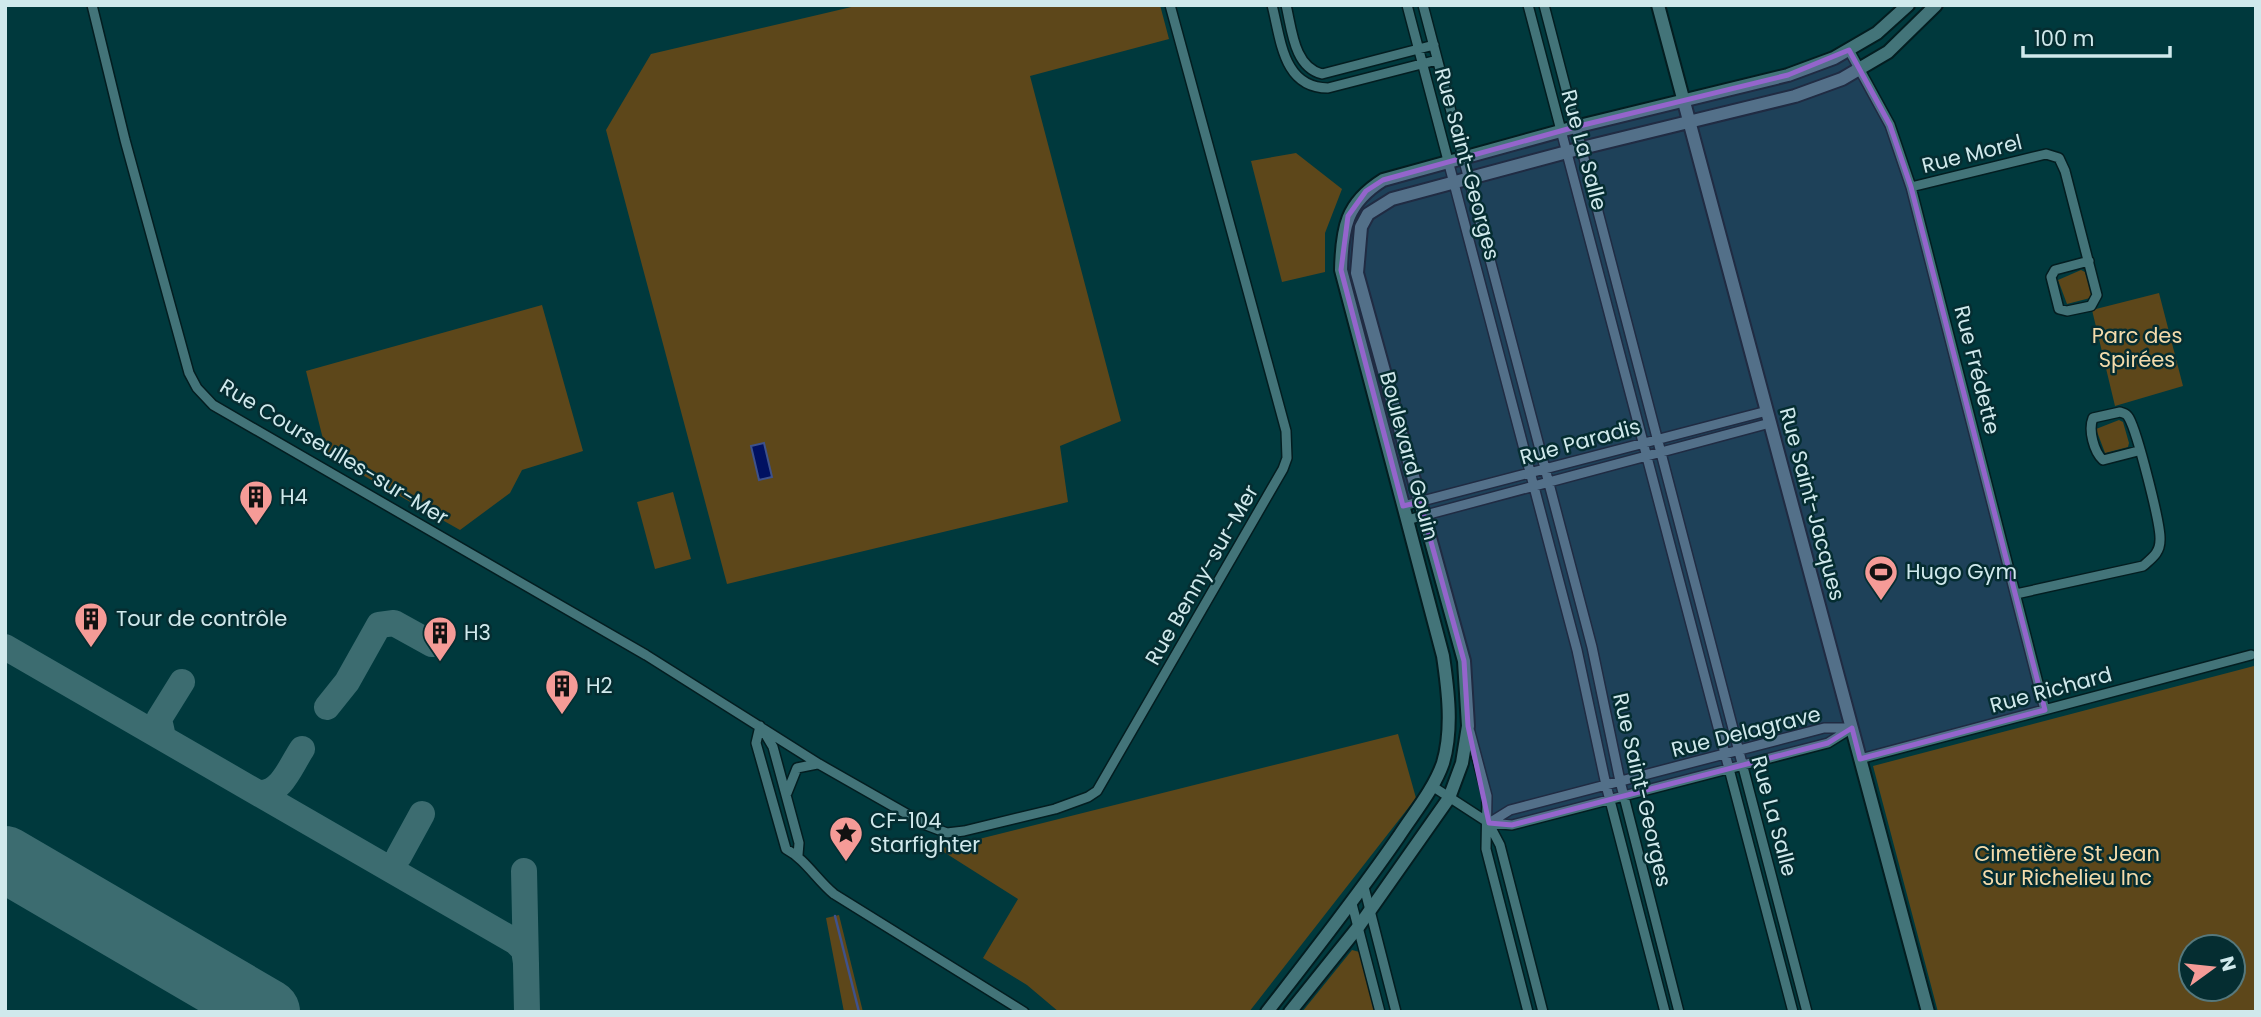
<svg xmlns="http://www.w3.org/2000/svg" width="2261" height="1017" font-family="Poppins,sans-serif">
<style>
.green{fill:#5d471a;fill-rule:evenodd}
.water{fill:#001161;stroke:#3e528b;stroke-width:2}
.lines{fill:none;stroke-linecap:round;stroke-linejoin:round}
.stream{stroke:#3e528b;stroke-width:2.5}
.taxiway{stroke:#3c6c70;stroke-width:26}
.runway{stroke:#3c6c70;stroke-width:66}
.minor-casing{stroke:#031d20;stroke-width:12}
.tertiary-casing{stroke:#031d20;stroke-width:16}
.secondary-casing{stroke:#031d20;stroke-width:16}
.minor{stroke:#437479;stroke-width:9}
.tertiary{stroke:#437479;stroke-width:12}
.secondary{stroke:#437479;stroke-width:12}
.marked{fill:#9465cc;fill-opacity:0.2;stroke:#9465cc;stroke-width:5;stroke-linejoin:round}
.labels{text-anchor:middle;stroke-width:5;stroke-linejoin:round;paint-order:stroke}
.street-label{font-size:21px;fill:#d0e9ec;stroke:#052d31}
.park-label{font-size:21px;fill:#f4dbab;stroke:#052d31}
.poi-label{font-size:21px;fill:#d0e9ec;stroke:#052d31;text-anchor:start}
</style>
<rect width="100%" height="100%" fill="#00393d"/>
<!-- green -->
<path class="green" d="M 860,5 L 1160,5 L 1169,39 L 1030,76 L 1121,421 L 1060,446 L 1068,502 L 727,584 L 606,130 L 651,54 Z
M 1296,153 L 1342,189 L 1325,233 L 1325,272 L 1282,282 L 1251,161 Z
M 2081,270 L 2085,272 L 2092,294 L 2090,298 L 2067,304 L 2058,280 Z
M 2159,293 L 2183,386 L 2115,406 L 2092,310 Z
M 542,305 L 583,451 L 522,470 L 510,493 L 460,530 L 327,455 L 306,371 Z
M 2119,420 L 2123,422 L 2129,443 L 2128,447 L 2105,453 L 2096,429 Z
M 673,492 L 691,559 L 655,569 L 637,502 Z
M 2254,666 L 2256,1012 L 1938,1012 L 1873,766 ZM 2191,947 L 2233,947 L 2233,989 L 2191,989 Z
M 1398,734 L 1416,798 L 1249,1012 L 1059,1012 L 1027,985 L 983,958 L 1018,899 L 939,849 Z
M 839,915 L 863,1012 L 844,1012 L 826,918 Z
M 1352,950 L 1367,954 L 1380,1012 L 1302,1012 Z"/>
<!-- water -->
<path class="water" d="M 764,443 L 772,477 L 759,480 L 751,446 Z"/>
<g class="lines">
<!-- stream -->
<path class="stream" d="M 835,916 L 859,1012"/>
<!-- taxiway -->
<path class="taxiway" d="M 5,647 L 516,942 L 524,950 L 526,963
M 327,707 L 347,682 L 379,625 L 394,623 L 432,644
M 163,737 L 159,719 L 182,682
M 260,793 C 282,793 291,765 302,749
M 399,856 L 422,814
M 524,871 L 527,1012"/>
<!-- runway -->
<path class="runway" d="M 5,859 L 267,1012"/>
<!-- minor casing -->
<g class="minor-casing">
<path id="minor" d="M 92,5 L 125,140 L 189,373 L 197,388 L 213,405 L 646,655 L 819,764 L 926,825 L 947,833 L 964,831 L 1055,809 L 1088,797 L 1097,791 L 1283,469 L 1287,458 L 1286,431 L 1170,5
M 1272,5 C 1281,40 1283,88 1328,88 L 1437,60
M 1286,5 C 1292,30 1294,67 1322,74 L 1434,45
M 1407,5 L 1577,650 L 1606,785 L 1665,1012
M 1423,5 L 1592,647 L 1620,781 L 1679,1012
M 1528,5 L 1793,1012
M 1544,5 L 1807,1012
M 1849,50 L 1890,125 L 1911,187 L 2045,710
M 1911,187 L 2046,154 L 2059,158 L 2065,171 L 2097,295 L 2091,306 L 2067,311 L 2059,309 L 2051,277 L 2055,270 L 2089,261
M 1403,506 L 1767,411
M 1407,520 L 1770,423
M 2016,594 L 2143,566 C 2152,558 2160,553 2160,540 C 2161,524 2137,432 2129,418 C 2126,413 2125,414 2120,412 L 2093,418 C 2088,430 2094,452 2103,460 L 2138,451
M 760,726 L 756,743 L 786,849 C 805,859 817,880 834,894 L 1024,1012
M 763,730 L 773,747 L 799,843 L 798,855
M 1470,732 L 1487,796 L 1486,849 L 1528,1012
M 1860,759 L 2251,655
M 1432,786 L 1489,823 L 1512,825 L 1828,743 L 1852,728
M 787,793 L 797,768 L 817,764
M 1489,823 L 1510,810 L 1824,728 L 1851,728
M 1489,824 L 1500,845 L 1543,1012
M 1364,887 L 1396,1012
M 1352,904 L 1380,1012"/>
</g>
<!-- tertiary casing -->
<g class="tertiary-casing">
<path id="tertiary" d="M 1267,1012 C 1312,954 1357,897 1399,836 C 1414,813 1434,789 1443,763 C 1453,729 1448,690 1443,656 L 1341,270 C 1342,228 1346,203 1383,180 L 1575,127 L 1788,75 L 1834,58 L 1877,33 L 1908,5
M 1290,1012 L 1359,926 L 1449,798 L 1462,763 L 1468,726 L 1464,661 L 1357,273 L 1361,227 L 1368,214 L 1392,199 L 1582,148 L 1795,96 L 1842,79 L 1888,52 L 1936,5"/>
</g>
<!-- secondary casing -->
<g class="secondary-casing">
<path id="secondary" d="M 1658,5 L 1928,1012"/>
</g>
<!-- minor -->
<use href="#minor" class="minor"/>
<!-- tertiary -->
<use href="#tertiary" class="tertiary"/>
<!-- secondary -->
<use href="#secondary" class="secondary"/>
</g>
<!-- marked area -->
<path class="marked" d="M 1849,50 L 1890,125 L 1911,187 L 2045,710 L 1860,759 L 1852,728 L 1828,743 L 1512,825 L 1489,823 L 1468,726 L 1464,661 L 1420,502 L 1403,506 L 1341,270 L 1348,216 L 1366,191 L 1383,180 L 1575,127 L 1788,75 Z"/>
<!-- icons -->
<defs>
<g id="building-pin" transform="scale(1.75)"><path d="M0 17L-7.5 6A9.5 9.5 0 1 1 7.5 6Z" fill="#f59b97" stroke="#052d31"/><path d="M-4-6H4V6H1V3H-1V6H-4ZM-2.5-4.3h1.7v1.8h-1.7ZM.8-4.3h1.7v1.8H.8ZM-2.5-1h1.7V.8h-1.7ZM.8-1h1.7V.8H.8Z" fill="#111"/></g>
<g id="stadium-pin" transform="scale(1.75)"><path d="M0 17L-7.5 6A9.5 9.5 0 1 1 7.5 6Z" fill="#f59b97" stroke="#052d31"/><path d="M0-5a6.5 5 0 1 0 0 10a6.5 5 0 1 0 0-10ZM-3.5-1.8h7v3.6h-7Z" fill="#111"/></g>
<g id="sight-pin" transform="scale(1.75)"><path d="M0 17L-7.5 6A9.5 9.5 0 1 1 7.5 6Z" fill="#f59b97" stroke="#052d31"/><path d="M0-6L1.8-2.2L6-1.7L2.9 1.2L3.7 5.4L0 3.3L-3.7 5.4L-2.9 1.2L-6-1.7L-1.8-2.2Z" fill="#111"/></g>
</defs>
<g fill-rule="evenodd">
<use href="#building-pin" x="256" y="497"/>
<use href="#stadium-pin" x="1881" y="572"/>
<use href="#building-pin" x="91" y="619"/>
<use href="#building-pin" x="440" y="633"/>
<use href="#building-pin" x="562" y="686"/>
<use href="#sight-pin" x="846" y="833"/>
</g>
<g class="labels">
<!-- street labels -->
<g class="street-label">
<text transform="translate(1584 150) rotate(75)" y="7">Rue La Salle</text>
<text transform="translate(1972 154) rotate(-14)" y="7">Rue Morel</text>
<text transform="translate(1467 164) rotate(75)" y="7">Rue Saint-Georges</text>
<text transform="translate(1977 370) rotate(76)" y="7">Rue Frédette</text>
<text transform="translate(1580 442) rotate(-15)" y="7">Rue Paradis</text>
<text transform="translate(334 452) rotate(31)" y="7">Rue Courseulles-sur-Mer</text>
<text transform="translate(1409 456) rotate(75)" y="7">Boulevard Gouin</text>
<text transform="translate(1812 504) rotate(75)" y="7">Rue Saint-Jacques</text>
<text transform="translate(1202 575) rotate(-60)" y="7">Rue Benny-sur-Mer</text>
<text transform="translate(2051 690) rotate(-15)" y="7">Rue Richard</text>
<text transform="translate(1746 732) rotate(-14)" y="7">Rue Delagrave</text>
<text transform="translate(1642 790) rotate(77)" y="7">Rue Saint-Georges</text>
<text transform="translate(1774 816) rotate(75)" y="7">Rue La Salle</text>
</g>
<!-- park labels -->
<g class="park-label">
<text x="2137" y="343">Parc des<tspan x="2137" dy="24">Spirées</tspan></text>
<text x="2067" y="861">Cimetière St Jean<tspan x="2067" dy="24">Sur Richelieu Inc</tspan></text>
</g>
<!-- poi labels -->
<g class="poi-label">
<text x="280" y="504">H4</text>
<text x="1906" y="579">Hugo Gym</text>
<text x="116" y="626">Tour de contrôle</text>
<text x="464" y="640">H3</text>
<text x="586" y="693">H2</text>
<text x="870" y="828">CF-104<tspan x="870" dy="24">Starfighter</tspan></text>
</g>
</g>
<!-- border -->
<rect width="2261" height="1017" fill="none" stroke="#d0e9ec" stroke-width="14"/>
<!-- north arrow -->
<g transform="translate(2212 968) rotate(75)"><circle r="33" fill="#052d31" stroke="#56787c" stroke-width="2"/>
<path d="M0-5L12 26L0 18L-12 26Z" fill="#f59b97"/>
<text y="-10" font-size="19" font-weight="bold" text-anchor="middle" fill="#d0e9ec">N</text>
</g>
<!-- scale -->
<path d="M2023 46v10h147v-10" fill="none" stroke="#d0e9ec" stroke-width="3.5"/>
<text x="2034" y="46" font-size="21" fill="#d0e9ec" stroke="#052d31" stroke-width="5" paint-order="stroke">100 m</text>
</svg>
